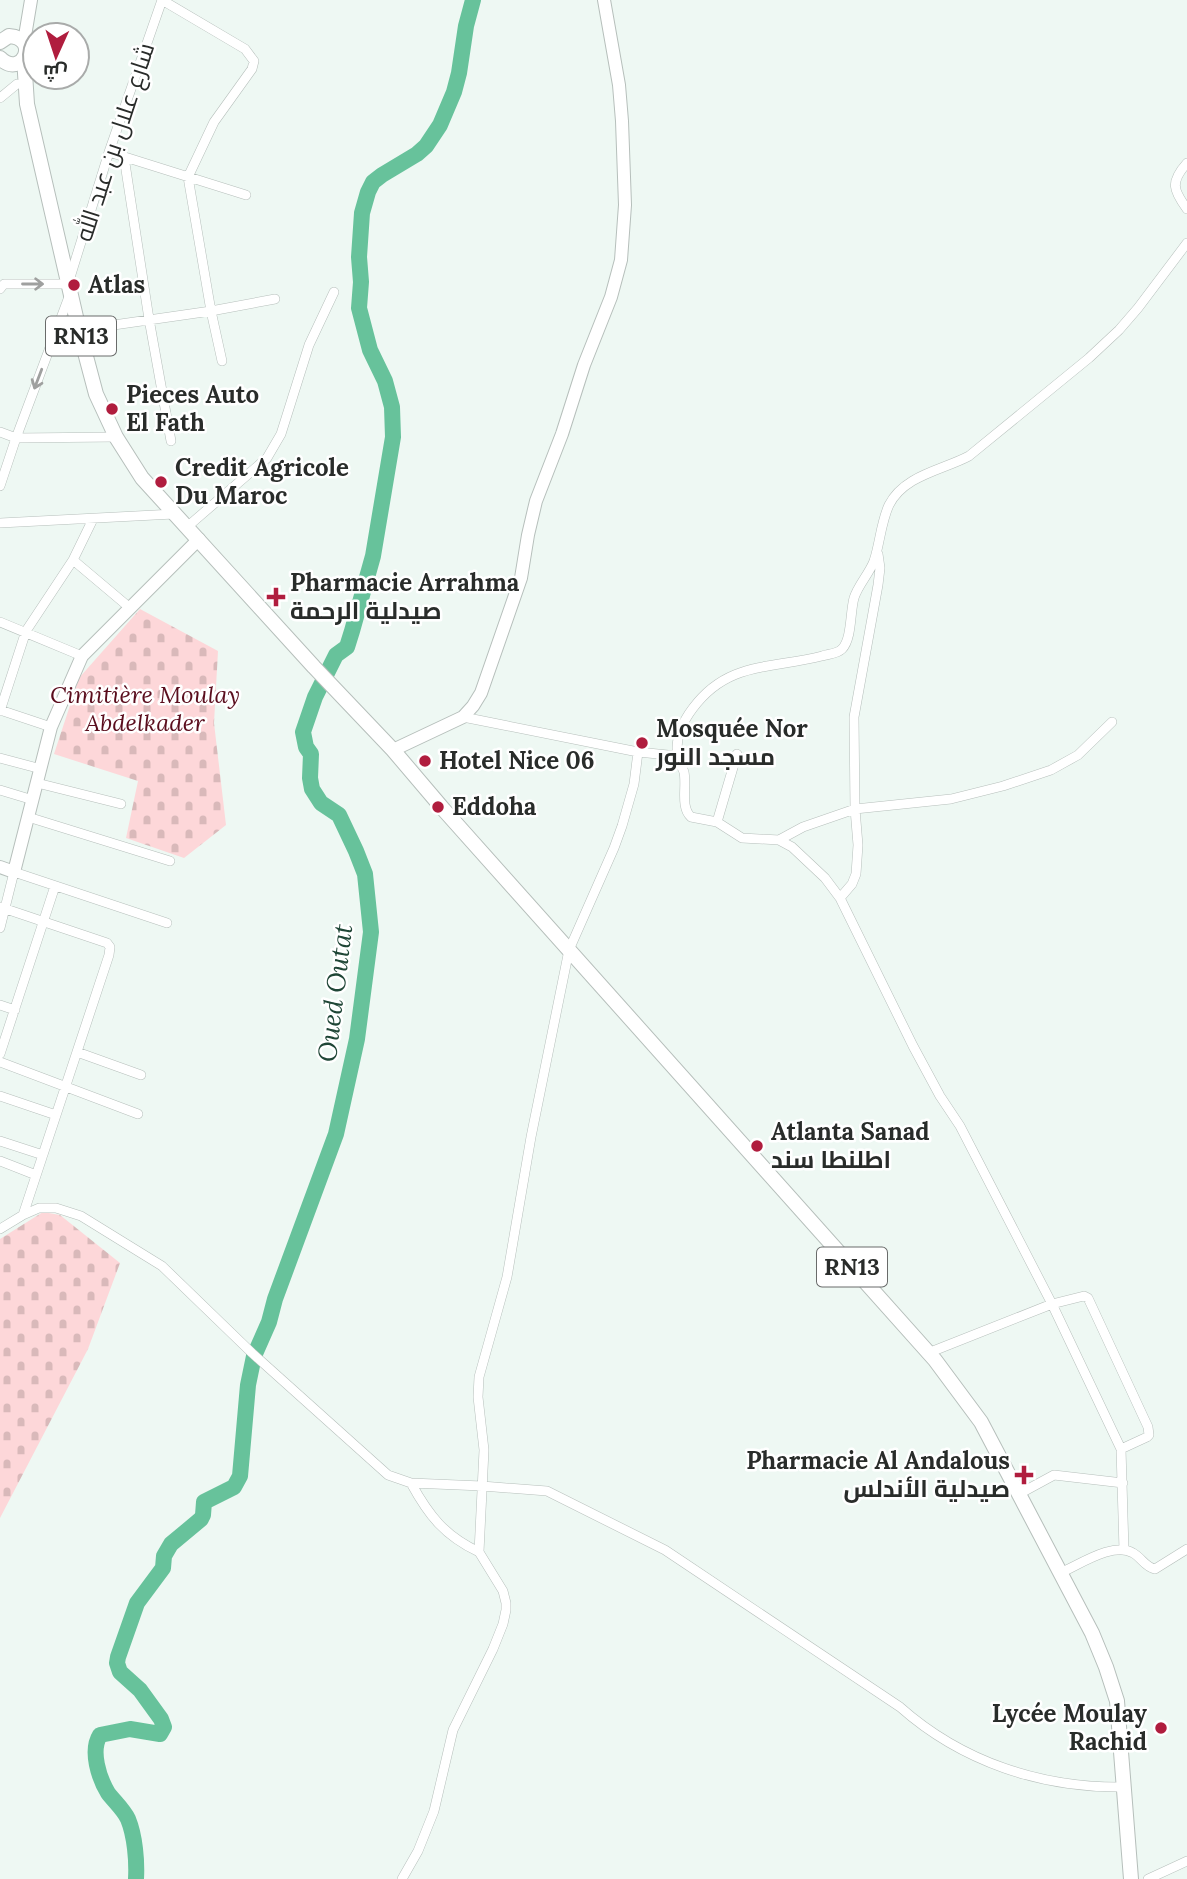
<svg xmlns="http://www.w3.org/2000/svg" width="1187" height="1879" font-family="Lora,Cairo,serif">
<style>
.cemetery{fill:url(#cemetery-stones)}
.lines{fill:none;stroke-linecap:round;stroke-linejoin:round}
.river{stroke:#67c29b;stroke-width:16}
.street-casing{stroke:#b6bfbb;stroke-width:10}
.secondary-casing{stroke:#b6bfbb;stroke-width:14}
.primary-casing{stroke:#b6bfbb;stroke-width:16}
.street{stroke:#fff;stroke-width:9}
.secondary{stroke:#fff;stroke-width:12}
.primary{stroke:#fff;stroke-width:14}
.oneway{stroke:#9fa09f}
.poi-dot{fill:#b01d3e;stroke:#fff;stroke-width:2.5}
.labels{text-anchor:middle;stroke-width:5;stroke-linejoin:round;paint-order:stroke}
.shield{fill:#fff;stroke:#696b6a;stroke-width:2}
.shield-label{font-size:23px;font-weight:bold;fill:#292c2a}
.street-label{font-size:24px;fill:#292c2a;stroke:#fff}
.poi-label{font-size:24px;font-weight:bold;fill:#292c2a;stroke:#fff;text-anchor:start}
.park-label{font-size:24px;font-style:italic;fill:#5a0d1d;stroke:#fff}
.water-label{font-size:26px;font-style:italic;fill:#1f4636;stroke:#fff}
</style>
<defs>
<pattern id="cemetery-stones" width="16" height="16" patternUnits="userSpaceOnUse" patternTransform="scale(1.75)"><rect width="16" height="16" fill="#fdd7d9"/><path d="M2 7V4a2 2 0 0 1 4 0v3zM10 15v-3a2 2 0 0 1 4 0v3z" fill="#d9b9ba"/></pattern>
</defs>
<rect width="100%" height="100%" fill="#eef8f3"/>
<!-- cemetery -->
<path class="cemetery" d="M 140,609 L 218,651 L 214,723 L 226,825 L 184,858 L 126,838 L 138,781 L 54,754 L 79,678 Z
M 43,1212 L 60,1215 L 120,1263 L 88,1349 L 0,1518 L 0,1239 Z"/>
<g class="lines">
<!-- river -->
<path class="river" d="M 136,1879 C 137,1861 135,1836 128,1819 C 124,1810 114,1801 108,1793 C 99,1778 90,1751 100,1735 L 130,1729 L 160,1734 L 164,1727 L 161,1719 L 140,1690 L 120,1672 L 117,1663 L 118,1657 L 137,1603 L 163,1568 L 164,1556 L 171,1544 L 201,1519 L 203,1515 L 204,1502 L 234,1487 L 240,1476 L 248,1385 L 254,1356 L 269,1322 L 275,1299 L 336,1134 L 357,1039 L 371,932 L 365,874 L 356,851 L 339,815 L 321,803 L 312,789 L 310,778 L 311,754 L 306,747 L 303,732 L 315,697 L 336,655 L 347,647 L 352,631 L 373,556 L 393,437 L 392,407 L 385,381 L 370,350 L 359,308 L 361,282 L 359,257 L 362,213 L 368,192 L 373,182 L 382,175 L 417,154 L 426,146 L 440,125 L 454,92 L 459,73 L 466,26 L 473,0"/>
<!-- street casing -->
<g class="street-casing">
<path id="street" d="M 0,98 L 17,84
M 109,152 L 246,195
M 124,157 L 149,319 L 171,441
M 1187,163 C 1170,182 1173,190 1187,209
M 0,289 L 4,284 L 68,284 L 109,152 L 162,0 L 245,49 L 254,61 L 252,69 L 214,122 L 188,177 L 211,311 L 79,330
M 222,361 L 211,311 L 275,299
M 0,432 L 16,438 L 116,437
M 0,486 L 16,438 L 70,294
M 0,523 L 174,514
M 187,527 L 267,458 L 281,434 L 309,345 L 334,292
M 73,560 L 130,608
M 0,622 L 82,656
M 0,710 L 51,727
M 0,711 L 26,631 L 73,560 L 93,519
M 463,717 L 638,752 L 678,756
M 0,758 L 41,769
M 37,783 L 121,804
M 0,790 L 33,800
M 28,817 L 170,861
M 717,822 L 737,754
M 779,840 L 803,827 L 855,809 L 951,799 L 1003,786 L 1051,770 L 1078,755 L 1112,722
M 840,898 L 852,884 L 856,874 L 858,845 L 855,809 L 854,717 L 878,585 L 880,568 L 878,554
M 0,907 L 107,943 L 110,947 L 109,955 L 23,1215
M 0,928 L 14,872 L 167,923
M 0,1005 L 15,1010
M 77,1052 L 141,1075
M 0,1054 L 55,886
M 0,1062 L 138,1114
M 0,1096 L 56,1115
M 0,1141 L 43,1155
M 0,1161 L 36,1175
M 0,1229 L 23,1215 L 39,1208 L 56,1208 L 81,1216 L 162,1266 L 252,1353 L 388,1475 L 411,1483 C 429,1516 445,1536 479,1552
M 928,1353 L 1052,1304 L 1084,1296 L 1088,1298 L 1148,1427 L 1149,1435 L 1147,1437 L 1121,1449
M 411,1483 L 482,1486 L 547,1491 L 665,1550 L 900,1707 C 962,1762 1041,1788 1123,1787
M 1019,1494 L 1054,1475 L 1123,1483
M 1124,1550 L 1121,1449 L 1052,1304 L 960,1126 L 940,1096 L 913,1046 L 840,898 L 825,878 L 792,847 L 779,840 L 742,838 L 717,822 L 691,817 C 680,807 687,786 684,772 C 682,767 679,762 678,757 C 674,740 683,721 693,708 C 728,661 771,669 822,656 C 828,654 837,654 842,649 C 852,639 850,612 854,598 C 858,585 869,574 874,561 C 880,543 881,522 889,505 C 904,475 943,470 969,456 L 1089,358 L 1119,330 L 1138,308 L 1187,243
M 1060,1573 C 1079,1565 1114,1541 1133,1553 C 1142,1558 1145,1567 1155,1569 L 1187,1549
M 402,1879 L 418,1851 L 434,1811 L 453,1730 L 493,1649 L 503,1624 L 506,1610 L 506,1603 L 503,1591 L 479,1552 L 484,1450 L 478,1397 L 479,1377 L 507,1277 L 531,1137 L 569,950 L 614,848 L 622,826 L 634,784 L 638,752
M 1148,1879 L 1187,1861"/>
</g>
<!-- secondary casing -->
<g class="secondary-casing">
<path id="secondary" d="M 24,42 L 31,0
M 393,750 L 463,717 L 473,706 L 481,693 L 521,578 L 528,535 L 536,501 L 562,434 L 584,365 L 611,297 L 621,260 L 625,205 L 622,121 L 619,85 L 604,0
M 0,867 L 14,872 L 51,727 L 82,656 L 199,539"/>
</g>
<!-- primary casing -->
<g class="primary-casing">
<path id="primary" d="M 0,42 L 9,36 C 41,38 22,80 0,58
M 24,58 L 27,104 L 79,330 L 96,394 L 116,437 L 142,478 L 314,667 L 393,750 L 444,810 L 935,1360 L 981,1422 L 1092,1633 L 1106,1667 L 1117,1701 L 1131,1879"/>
</g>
<!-- street -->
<use href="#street" class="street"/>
<!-- secondary -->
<use href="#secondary" class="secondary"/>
<!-- primary -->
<use href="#primary" class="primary"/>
</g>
<!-- one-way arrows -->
<defs><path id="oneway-shaft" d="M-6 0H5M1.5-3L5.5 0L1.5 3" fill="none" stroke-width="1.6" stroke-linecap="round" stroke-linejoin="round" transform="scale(1.75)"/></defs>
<g class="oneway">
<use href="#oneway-shaft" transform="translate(33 284)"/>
<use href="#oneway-shaft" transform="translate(38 379) rotate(111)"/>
</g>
<!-- markers -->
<g class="poi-dot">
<circle cx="74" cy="285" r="7"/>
<circle cx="112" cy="409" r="7"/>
<circle cx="161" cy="482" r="7"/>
<path d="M272.5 586.5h7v7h7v7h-7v7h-7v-7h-7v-7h7z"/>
<circle cx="642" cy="743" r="7"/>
<circle cx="425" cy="761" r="7"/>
<circle cx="438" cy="807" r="7"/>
<circle cx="757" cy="1146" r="7"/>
<path d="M1020.5 1464.5h7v7h7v7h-7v7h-7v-7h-7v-7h7z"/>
<circle cx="1161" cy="1728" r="7"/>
</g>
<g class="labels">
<!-- shield labels -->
<g class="shield">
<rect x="46" y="316.5" width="70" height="39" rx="5"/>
<rect x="817" y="1247.5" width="70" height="39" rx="5"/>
</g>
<g class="shield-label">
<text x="81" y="344">RN13</text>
<text x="852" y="1275">RN13</text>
</g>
<!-- street labels -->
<g class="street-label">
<text transform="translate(115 142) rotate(-72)" y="8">شارع علال بن عبد الله</text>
</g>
<!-- poi labels -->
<g class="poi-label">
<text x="88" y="293">Atlas</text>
<text x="126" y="403">Pieces Auto<tspan x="126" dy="28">El Fath</tspan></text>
<text x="175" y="476">Credit Agricole<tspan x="175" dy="28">Du Maroc</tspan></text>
<text x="290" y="591">Pharmacie Arrahma<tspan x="290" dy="28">صيدلية الرحمة</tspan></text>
<text x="656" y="737">Mosquée Nor<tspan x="656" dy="28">مسجد النور</tspan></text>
<text x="439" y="769">Hotel Nice 06</text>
<text x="452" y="815">Eddoha</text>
<text x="771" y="1140">Atlanta Sanad<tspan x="771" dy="28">اطلنطا سند</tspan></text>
<text x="1010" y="1469" text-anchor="end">Pharmacie Al Andalous<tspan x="1010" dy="28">صيدلية الأندلس</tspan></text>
<text x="1147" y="1722" text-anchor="end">Lycée Moulay<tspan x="1147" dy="28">Rachid</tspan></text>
</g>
<!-- park labels -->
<g class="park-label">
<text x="145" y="703">Cimitière Moulay<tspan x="145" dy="28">Abdelkader</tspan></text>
</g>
<!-- water labels -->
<g class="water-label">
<text transform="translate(335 993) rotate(-83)" y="9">Oued Outat</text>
</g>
</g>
<!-- north arrow -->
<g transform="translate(56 56) rotate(183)"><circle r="33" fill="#ffffff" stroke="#a9abaa" stroke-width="2"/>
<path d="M0-5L12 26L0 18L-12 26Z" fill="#b01d3e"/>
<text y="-10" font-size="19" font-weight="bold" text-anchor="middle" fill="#292c2a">ش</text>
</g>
</svg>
